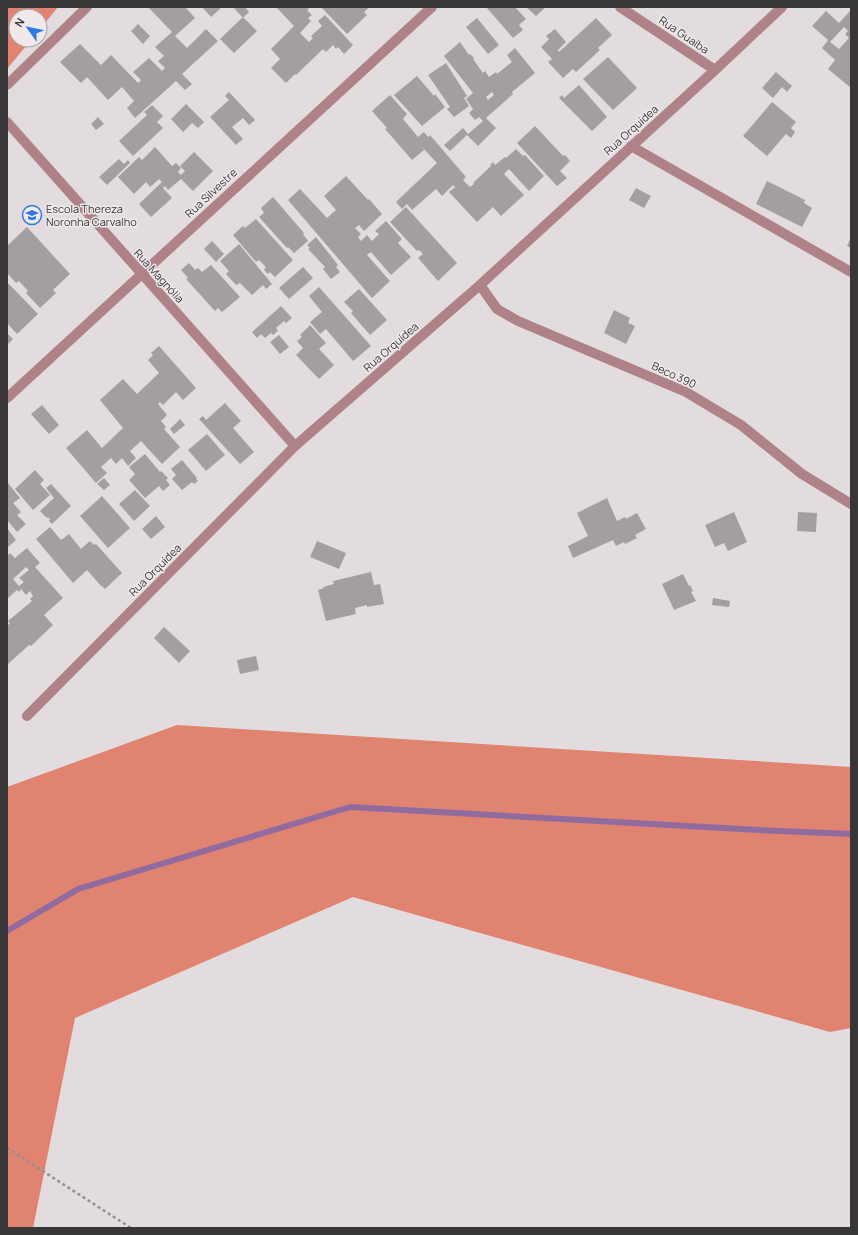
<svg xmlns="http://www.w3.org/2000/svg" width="858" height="1235" font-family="Manrope,sans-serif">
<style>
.forest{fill:#e08371}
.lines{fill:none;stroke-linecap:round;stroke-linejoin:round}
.stream{stroke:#906b9f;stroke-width:6}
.building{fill:#a39ea1;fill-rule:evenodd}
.path{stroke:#938f90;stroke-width:2.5;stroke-dasharray:3 3;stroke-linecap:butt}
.minor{stroke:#ae8286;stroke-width:10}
.labels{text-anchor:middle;stroke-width:3;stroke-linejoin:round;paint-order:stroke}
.street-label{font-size:11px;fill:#393637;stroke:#efe9eb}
.poi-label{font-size:11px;fill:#393637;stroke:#efe9eb;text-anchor:start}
</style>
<rect width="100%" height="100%" fill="#e2dcde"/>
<!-- forest -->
<path class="forest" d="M 7,7 L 58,7 L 40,29 L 40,16 L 16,16 L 16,40 L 31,40 L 7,69 Z
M 177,725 L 851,767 L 851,1028 L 830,1032 L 353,897 L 75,1018 L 33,1228 L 7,1228 L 7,787 Z"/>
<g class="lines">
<!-- stream -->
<path class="stream" d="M 7,931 L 78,889 L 350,807 L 759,830 L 851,834"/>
</g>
<!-- building -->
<path class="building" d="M 148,7 L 185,7 L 195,18 L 175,36 L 187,48 L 206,29 L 218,41 L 182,74 L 192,84 L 185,90 L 176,81 L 135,118 L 127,108 L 134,101 L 122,87 L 108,100 L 87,77 L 81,83 L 60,62 L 80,44 L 101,65 L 111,55 L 138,83 L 141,80 L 133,72 L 149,58 L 162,71 L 165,68 L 158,61 L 164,56 L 155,47 L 172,32 Z
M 202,7 L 222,7 L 211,17 Z
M 233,7 L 245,7 L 249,12 L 243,18 Z
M 276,7 L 307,7 L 309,9 L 307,10 L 312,15 L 308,18 L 311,21 L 300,33 L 309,42 L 313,38 L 311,36 L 322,26 L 318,21 L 325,15 L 353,45 L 344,54 L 338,47 L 336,49 L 333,45 L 326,52 L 323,49 L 296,75 L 295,74 L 286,83 L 271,68 L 280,59 L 271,49 L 294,26 Z
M 321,7 L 350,8 L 370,7 L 364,12 L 367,15 L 347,34 Z
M 489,7 L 515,7 L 526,19 L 519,25 L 523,30 L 513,38 L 487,8 Z
M 526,7 L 546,7 L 536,16 Z
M 851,10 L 850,60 L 851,88 L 828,69 L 835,60 L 822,48 L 828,40 L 812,26 L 826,11 L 839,23 ZM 844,27 L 848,31 L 845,34 L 849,38 L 839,49 L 830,42 Z
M 243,17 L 257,31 L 234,53 L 220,39 Z
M 477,18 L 499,45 L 488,54 L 466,27 Z
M 596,18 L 612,35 L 598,48 L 600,50 L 576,72 L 573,69 L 563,78 L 548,62 L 552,59 L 541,47 L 549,39 L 546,36 L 555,29 L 566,42 L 558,50 L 559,52 Z
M 138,24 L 150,36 L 143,44 L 131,31 Z
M 460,42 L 469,55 L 470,54 L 474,58 L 473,59 L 483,73 L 485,71 L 489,77 L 496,72 L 497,74 L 512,62 L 507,55 L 515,48 L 535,73 L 512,92 L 513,94 L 486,118 L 496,128 L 478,146 L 467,135 L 450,151 L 444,145 L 463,128 L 468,134 L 483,121 L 479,117 L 475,120 L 469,113 L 473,109 L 466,99 L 473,93 L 444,56 ZM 492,92 L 494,95 L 488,100 L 486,97 Z
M 608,57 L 637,88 L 613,110 L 583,79 Z
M 446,63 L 467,96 L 464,98 L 469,106 L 454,117 L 447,109 L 450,107 L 428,75 Z
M 776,72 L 792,86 L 787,92 L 782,87 L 773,98 L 762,88 Z
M 417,76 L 434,96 L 435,94 L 445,107 L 422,126 L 394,95 Z
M 579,85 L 607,117 L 592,131 L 559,98 L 562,95 L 564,98 Z
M 229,92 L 255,120 L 249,125 L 243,118 L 232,127 L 243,139 L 236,145 L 210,117 L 229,100 L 225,96 Z
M 390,95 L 407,114 L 403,119 L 418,137 L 424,132 L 428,137 L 430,135 L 466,177 L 463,180 L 470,187 L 474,184 L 473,183 L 491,166 L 490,165 L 493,162 L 495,165 L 505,157 L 506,158 L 516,149 L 523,156 L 525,155 L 544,176 L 529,191 L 509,169 L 504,174 L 524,195 L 501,216 L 493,207 L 477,222 L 449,192 L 455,187 L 453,185 L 442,196 L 436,189 L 412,210 L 407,204 L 402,209 L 396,202 L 437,163 L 419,144 L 424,150 L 412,160 L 385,129 L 387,128 L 372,111 Z
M 772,102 L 796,122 L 791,128 L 795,132 L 791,138 L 786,134 L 767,156 L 743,136 Z
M 186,104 L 204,122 L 198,128 L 192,123 L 183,132 L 171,119 Z
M 152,105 L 163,116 L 157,122 L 163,128 L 133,156 L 119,141 L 147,115 L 144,112 Z
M 98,117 L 104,124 L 96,130 L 91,124 Z
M 535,126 L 563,156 L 565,155 L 570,161 L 560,171 L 567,178 L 557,186 L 517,143 Z
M 155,147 L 172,166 L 176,163 L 181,168 L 178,172 L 181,175 L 185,171 L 180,166 L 194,152 L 213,171 L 193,191 L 181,179 L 168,190 L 165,186 L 163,188 L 172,198 L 151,217 L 139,204 L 162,182 L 159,179 L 150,187 L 146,182 L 134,194 L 118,177 L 139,157 L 142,160 Z
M 119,159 L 124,164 L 128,160 L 130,163 L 107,185 L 99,177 Z
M 346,176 L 368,200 L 369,199 L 382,214 L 364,231 L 359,225 L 355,228 L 361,234 L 358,237 L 361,241 L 367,235 L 372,241 L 379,234 L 375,231 L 386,221 L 402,239 L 398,243 L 411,257 L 391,275 L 371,252 L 367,255 L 390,281 L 372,298 L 288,200 L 300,189 L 327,218 L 336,210 L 324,196 Z
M 767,181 L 805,200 L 804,203 L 812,208 L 802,227 L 756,204 Z
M 636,188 L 651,196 L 644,208 L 629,200 Z
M 273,197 L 304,233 L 303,234 L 308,241 L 294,253 L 288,247 L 287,248 L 259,217 L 264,213 L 261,208 Z
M 406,207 L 457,263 L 438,281 L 418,258 L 423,254 L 419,250 L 417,251 L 390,222 Z
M 256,219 L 293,260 L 275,277 L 270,272 L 268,274 L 264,270 L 266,267 L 259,260 L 256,262 L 233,235 L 243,226 L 245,228 Z
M 27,227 L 70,274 L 53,290 L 56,293 L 40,308 L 26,293 L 28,291 L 19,281 L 16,283 L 7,273 L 7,246 Z
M 316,237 L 338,265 L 336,267 L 340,272 L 331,279 L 323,269 L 325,267 L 308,249 L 310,248 L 307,245 Z
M 851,237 L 851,248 L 847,246 Z
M 212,241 L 224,254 L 216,262 L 204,249 Z
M 239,244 L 272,284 L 266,289 L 263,285 L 252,295 L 240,283 L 236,285 L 226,274 L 229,271 L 220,261 Z
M 189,263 L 195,270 L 198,268 L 202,272 L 211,265 L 240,297 L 222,312 L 218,308 L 215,311 L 186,279 L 188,278 L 181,270 Z
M 303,267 L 313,278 L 289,299 L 279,288 Z
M 7,282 L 38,314 L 17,334 L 7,323 Z
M 319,287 L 371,346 L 353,361 L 326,329 L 320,334 L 310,322 L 322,312 L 309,296 Z
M 359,289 L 387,320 L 370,335 L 351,313 L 353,311 L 344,302 Z
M 281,306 L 292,318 L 286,323 L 284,321 L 276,328 L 278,331 L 273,335 L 271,333 L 265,338 L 261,334 L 257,338 L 252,332 Z
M 614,310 L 630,318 L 628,323 L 635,326 L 626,344 L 604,333 Z
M 310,325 L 326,343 L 319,349 L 334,365 L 319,379 L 296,355 L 303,348 L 297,341 L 302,337 L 300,335 Z
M 7,333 L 13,339 L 7,345 Z
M 279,335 L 289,347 L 280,354 L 270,342 Z
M 159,346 L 196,388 L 183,400 L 176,392 L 163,405 L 160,402 L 158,404 L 167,415 L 161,421 L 166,427 L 164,429 L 180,447 L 162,464 L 141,441 L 130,451 L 136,458 L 128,466 L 122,458 L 116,464 L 111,458 L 101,467 L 107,473 L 96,483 L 66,448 L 87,430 L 102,448 L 123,428 L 100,400 L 123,379 L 137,394 L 159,373 L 148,360 L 153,355 L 151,353 Z
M 225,403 L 241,421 L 233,428 L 254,452 L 240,464 L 199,419 L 203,416 L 206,420 Z
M 42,405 L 59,425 L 49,434 L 31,414 Z
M 180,419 L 185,425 L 174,434 L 170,429 Z
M 207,434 L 225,455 L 206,471 L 188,450 Z
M 145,454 L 160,472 L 161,471 L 168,478 L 166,480 L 170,485 L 163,491 L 159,486 L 145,498 L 129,480 L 135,474 L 129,467 Z
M 182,460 L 197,478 L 196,479 L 198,481 L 194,484 L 192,482 L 182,490 L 172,479 L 176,475 L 171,469 Z
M 35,470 L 44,480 L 40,484 L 50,495 L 33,510 L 15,489 Z
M 104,478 L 110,485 L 104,490 L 97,484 Z
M 7,482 L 20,498 L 13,503 L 21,512 L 17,515 L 26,524 L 17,532 L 7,520 Z
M 51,484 L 71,506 L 52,524 L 49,521 L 50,519 L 48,517 L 47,518 L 40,511 L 54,498 L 46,488 Z
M 135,490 L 150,506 L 134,521 L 119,504 Z
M 102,496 L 130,528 L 108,548 L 80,516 Z
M 607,498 L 617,521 L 625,517 L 626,519 L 637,513 L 646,529 L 635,535 L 637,538 L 625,544 L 624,542 L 616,546 L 613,540 L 573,558 L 568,546 L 588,536 L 577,513 Z
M 734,512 L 747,542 L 728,551 L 724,543 L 715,547 L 705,525 Z
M 798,512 L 817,513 L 816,532 L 797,531 Z
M 156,516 L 165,527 L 151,539 L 142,529 Z
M 50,527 L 61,540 L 69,534 L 81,549 L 90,541 L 94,545 L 96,544 L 122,573 L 105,589 L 102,586 L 102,587 L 87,570 L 73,583 L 36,539 Z
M 7,528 L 16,540 L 7,548 Z
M 317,541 L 346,553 L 339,569 L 310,557 Z
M 27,548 L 40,563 L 35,567 L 63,598 L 44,615 L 53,625 L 31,646 L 29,645 L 7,665 L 7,626 L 10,623 L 8,621 L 32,601 L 30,599 L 33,596 L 30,591 L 26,595 L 21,589 L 19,592 L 17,590 L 7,599 L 7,556 L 10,553 L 15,558 ZM 26,567 L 29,570 L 19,578 L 24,582 L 19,586 L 13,579 Z
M 371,572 L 374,585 L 380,584 L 384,604 L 367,607 L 367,605 L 355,608 L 356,614 L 326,621 L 318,590 L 324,588 L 323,587 L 334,584 L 333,581 Z
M 683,574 L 689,586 L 690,585 L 693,591 L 691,592 L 696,601 L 674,610 L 662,584 Z
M 713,598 L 730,601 L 729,607 L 712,605 Z
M 164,627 L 190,651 L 179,663 L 154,638 Z
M 256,656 L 259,670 L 240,674 L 237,660 Z"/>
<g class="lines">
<!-- path -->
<path class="path" d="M 7,1148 L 131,1228"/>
<!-- minor -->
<path class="minor" d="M 620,7 L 715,70
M 7,85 L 87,7
M 7,122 L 295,446
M 631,146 L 851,272
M 480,285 L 497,309 L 518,321 L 686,392 L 741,425 L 802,474 L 851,504
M 7,398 L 432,7
M 27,716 L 295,446 L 480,285 L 715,70 L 782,7"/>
</g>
<!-- icons -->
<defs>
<g id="school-ring" transform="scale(1)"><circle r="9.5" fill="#efe9eb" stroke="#2e79e5" stroke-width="1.5"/><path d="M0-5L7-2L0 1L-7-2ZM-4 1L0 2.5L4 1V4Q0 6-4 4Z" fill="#2e79e5"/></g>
</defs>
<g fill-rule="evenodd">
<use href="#school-ring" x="32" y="215"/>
</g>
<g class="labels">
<!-- street labels -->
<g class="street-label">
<text transform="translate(684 35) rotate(34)" y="4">Rua Guaíba</text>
<text transform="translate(631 130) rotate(-42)" y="4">Rua Orquídea</text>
<text transform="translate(211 193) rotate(-43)" y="4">Rua Silvestre</text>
<text transform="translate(159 276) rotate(48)" y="4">Rua Magnólia</text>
<text transform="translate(391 347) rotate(-41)" y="4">Rua Orquídea</text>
<text transform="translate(674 375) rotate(25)" y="4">Beco 390</text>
<text transform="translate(155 570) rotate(-45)" y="4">Rua Orquídea</text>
</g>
<!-- poi labels -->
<g class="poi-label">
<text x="46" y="213">Escola Thereza<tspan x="46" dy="13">Noronha Carvalho</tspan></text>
</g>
</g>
<!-- border -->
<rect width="858" height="1235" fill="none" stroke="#393637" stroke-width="16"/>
<!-- north arrow -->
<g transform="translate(28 28) rotate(303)"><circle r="19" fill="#efe9eb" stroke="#a6a1a3"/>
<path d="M0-3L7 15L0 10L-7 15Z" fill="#2e79e5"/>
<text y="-6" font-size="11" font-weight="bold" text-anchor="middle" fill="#393637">N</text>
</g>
</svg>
